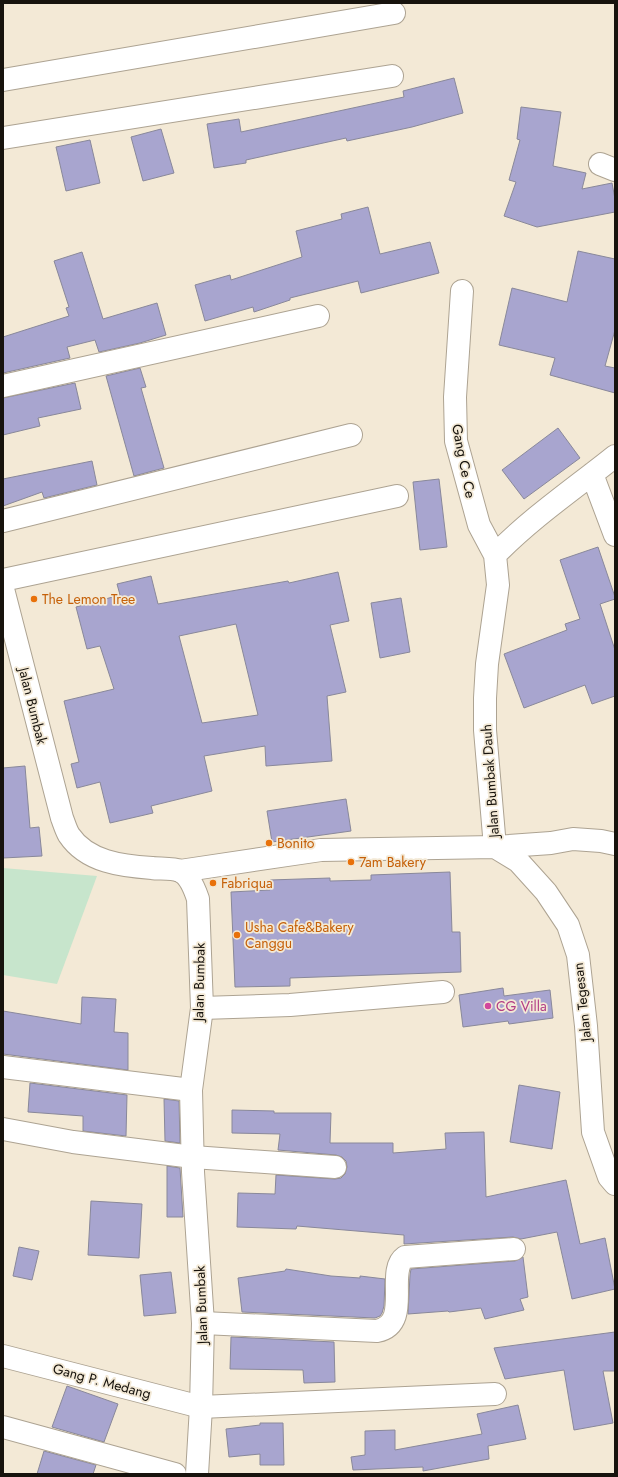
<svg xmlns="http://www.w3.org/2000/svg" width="618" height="1477" font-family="Jost,sans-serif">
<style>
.green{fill:#c7e5cc}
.building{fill:#a8a5cf;stroke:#89889a;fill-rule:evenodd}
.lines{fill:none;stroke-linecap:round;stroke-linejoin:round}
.minor-casing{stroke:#ada392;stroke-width:24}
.tertiary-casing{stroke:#ada392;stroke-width:24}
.minor{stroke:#fff;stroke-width:22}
.tertiary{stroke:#fff;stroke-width:22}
.food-dot{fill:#e8710a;stroke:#f3e9d6;stroke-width:1.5}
.hotel-dot{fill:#d1479c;stroke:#f3e9d6;stroke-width:1.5}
.labels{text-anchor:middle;stroke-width:3.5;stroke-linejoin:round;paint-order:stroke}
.street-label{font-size:14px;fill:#17130d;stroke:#f3e9d6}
.food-label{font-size:14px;fill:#c56008;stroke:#f3e9d6;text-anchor:start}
.hotel-label{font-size:14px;fill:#b23c85;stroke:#f3e9d6;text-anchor:start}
</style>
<rect width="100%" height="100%" fill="#f3e9d6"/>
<!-- green -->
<path class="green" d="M 3,868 L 97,876 L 57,984 L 3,975 Z"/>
<!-- building -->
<path class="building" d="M 454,78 L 463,113 L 412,127 L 347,141 L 346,138 L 246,160 L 246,163 L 214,168 L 207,124 L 239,119 L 241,132 L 404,97 L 403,91 Z
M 521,107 L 561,112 L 553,166 L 586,173 L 582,189 L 612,183 L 615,199 L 615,212 L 537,227 L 504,216 L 516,182 L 509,180 L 520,140 L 517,139 Z
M 161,129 L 174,173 L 143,181 L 131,137 Z
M 90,140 L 100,183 L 66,191 L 56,147 Z
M 368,207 L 380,254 L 430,242 L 439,273 L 361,293 L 358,281 L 290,298 L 290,300 L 254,312 L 253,307 L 205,321 L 195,285 L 230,275 L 231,280 L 302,257 L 296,231 L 342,219 L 341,214 Z
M 578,251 L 615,259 L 615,330 L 605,366 L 615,368 L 615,393 L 550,375 L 555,358 L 499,345 L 512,288 L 567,302 Z
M 82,252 L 103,319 L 157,303 L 166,335 L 140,343 L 99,352 L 95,340 L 67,347 L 70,358 L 3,373 L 3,337 L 69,316 L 66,308 L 69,307 L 54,261 Z
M 140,368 L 146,387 L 141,388 L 164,468 L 134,476 L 106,376 Z
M 75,383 L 81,409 L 38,418 L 40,426 L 3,435 L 3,398 Z
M 558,428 L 580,458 L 524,499 L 502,470 Z
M 92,461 L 97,485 L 44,498 L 42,492 L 3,506 L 3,479 Z
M 439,479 L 447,547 L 420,550 L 413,482 Z
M 598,547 L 615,597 L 615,599 L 600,604 L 615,650 L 615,696 L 592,704 L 585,685 L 524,708 L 504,654 L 567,630 L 565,624 L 580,619 L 560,560 Z
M 338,572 L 349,621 L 330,625 L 346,692 L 327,696 L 332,761 L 266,766 L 265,746 L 204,756 L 212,791 L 151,806 L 153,813 L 110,823 L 100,782 L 77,788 L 71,764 L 79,762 L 64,701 L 114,689 L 100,646 L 87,649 L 76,607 L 120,595 L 117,584 L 151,576 L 158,604 L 288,581 L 289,583 ZM 236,624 L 258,715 L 202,723 L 179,636 Z
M 401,598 L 410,652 L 380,658 L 371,603 Z
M 25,766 L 30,828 L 39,827 L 42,856 L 3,858 L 3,768 Z
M 346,799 L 351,831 L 272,842 L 267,811 Z
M 450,872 L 452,932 L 460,932 L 461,972 L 290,978 L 290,986 L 235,987 L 231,892 L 270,890 L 270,880 L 330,878 L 330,881 L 371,880 L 371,875 Z
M 503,988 L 504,996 L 550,990 L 553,1018 L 509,1024 L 508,1021 L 463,1027 L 459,995 Z
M 82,997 L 116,999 L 114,1032 L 128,1033 L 128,1070 L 3,1054 L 3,1011 L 81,1024 Z
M 30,1083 L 127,1095 L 126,1136 L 83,1131 L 83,1116 L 28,1112 Z
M 519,1085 L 560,1092 L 552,1149 L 510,1142 Z
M 164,1099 L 179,1101 L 180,1143 L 165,1141 Z
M 232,1110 L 274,1111 L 274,1113 L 331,1113 L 330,1143 L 393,1143 L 393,1153 L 446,1149 L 445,1133 L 484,1132 L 486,1197 L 566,1180 L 580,1244 L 605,1238 L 615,1289 L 572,1299 L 557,1232 L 521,1239 L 513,1237 L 404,1244 L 404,1235 L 297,1226 L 296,1229 L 237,1227 L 238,1193 L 275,1194 L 276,1175 L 335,1179 L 341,1178 L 345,1174 L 347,1167 L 346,1161 L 342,1157 L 336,1155 L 278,1150 L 280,1134 L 232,1133 Z
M 167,1166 L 180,1168 L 183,1217 L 167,1217 Z
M 91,1201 L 142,1204 L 139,1258 L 88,1255 Z
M 19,1247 L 39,1251 L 32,1280 L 13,1276 Z
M 523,1257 L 528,1297 L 520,1299 L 524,1310 L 485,1319 L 481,1308 L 449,1312 L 448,1311 L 408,1314 L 410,1275 L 411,1269 L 515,1261 Z
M 286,1269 L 331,1276 L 360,1278 L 360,1276 L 385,1279 L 384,1306 L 382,1313 L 380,1316 L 375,1318 L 242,1312 L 238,1278 L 285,1271 Z
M 171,1272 L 176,1313 L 144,1316 L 140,1275 Z
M 615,1332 L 615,1371 L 603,1371 L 613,1423 L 574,1430 L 564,1370 L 505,1379 L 494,1348 Z
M 231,1337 L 334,1342 L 335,1382 L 304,1383 L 303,1370 L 230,1369 Z
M 67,1386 L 118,1404 L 104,1442 L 52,1427 Z
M 518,1405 L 526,1439 L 488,1446 L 489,1459 L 423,1471 L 423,1467 L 353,1470 L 351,1457 L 365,1455 L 365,1431 L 395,1430 L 395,1450 L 482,1434 L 477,1414 Z
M 260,1423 L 283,1423 L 284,1465 L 260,1465 L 260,1454 L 229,1457 L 226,1429 L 260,1425 Z
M 44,1451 L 96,1465 L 93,1474 L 37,1474 Z"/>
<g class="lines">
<!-- minor casing -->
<g class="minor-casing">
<path id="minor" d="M 3,80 L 394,13
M 3,138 L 392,76
M 600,164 L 615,170
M 462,291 L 455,397 L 456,441 L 479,525 L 495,555
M 3,386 L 318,316
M 592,474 L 615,535
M 3,521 L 351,435
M 3,580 L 397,496
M 495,847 L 485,730 L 485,698 L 487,664 L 498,585 L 495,555 C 531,518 575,488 615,456
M 495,847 L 518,861 L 546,892 L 568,925 L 578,955 L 586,1026 L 593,1132 L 609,1177 L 615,1184
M 180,871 L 321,850 L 495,847 L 551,843 L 573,839 L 601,841 L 615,844
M 202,1008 L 290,1005 L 443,992
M 3,1067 L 191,1090
M 3,1129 L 73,1142 L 193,1157 L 335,1167
M 203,1323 L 377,1331 C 413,1324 385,1271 405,1257 L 514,1249
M 3,1356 L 201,1407 L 495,1394
M 3,1427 L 175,1474"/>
</g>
<!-- tertiary casing -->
<g class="tertiary-casing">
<path id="tertiary" d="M 3,589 L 62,818 C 64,823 66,830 69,835 C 87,862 122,866 152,868 C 159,869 173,868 180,871 C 189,875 195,890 198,899 L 202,1008 L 191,1090 L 193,1172 L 203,1323 L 201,1407 L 197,1474"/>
</g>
<!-- minor -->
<use href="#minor" class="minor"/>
<!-- tertiary -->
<use href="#tertiary" class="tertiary"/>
</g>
<!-- markers -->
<g class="food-dot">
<circle cx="34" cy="599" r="4"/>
<circle cx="269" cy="843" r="4"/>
<circle cx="351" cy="862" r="4"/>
<circle cx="213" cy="883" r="4"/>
<circle cx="237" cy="935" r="4"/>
</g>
<circle class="hotel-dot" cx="488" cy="1006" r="4"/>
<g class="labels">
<!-- street labels -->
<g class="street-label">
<text transform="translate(464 461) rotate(79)" y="5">Gang Ce Ce</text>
<text transform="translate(33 706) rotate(76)" y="5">Jalan Bumbak</text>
<text transform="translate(490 781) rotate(-94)" y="5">Jalan Bumbak Dauh</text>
<text transform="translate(199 982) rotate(-89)" y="5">Jalan Bumbak</text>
<text transform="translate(582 1002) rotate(-96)" y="5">Jalan Tegesan</text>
<text transform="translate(201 1305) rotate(-92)" y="5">Jalan Bumbak</text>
<text transform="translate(102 1381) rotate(15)" y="5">Gang P. Medang</text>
</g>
<!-- food labels -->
<g class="food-label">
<text x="42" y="604">The Lemon Tree</text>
<text x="277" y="848">Bonito</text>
<text x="359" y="867">7am Bakery</text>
<text x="221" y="888">Fabriqua</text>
<text x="245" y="932">Usha Cafe&amp;Bakery<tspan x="245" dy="16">Canggu</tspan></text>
</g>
<!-- hotel labels -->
<g class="hotel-label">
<text x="496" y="1011">CG Villa</text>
</g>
</g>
<!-- border -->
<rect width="618" height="1477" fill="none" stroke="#17130d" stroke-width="8"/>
</svg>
